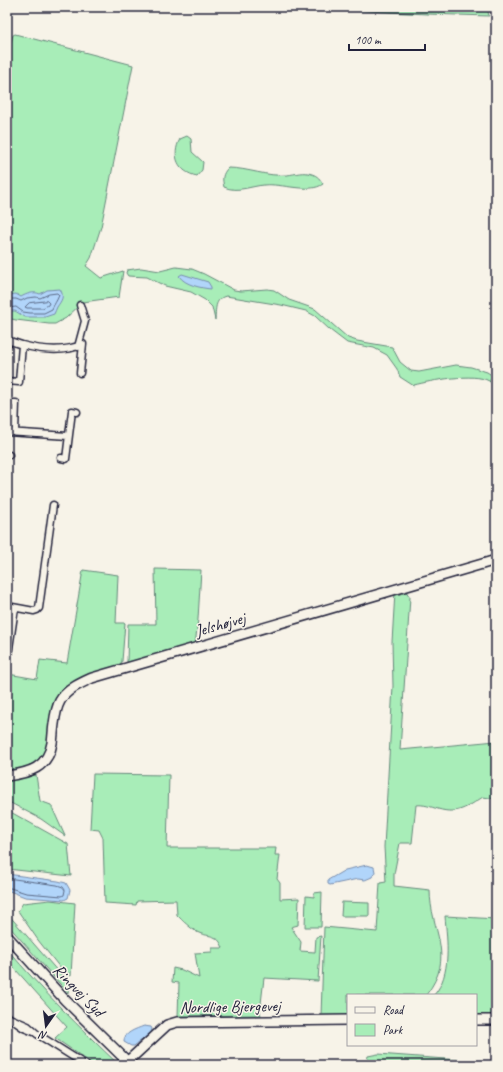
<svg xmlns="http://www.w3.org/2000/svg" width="503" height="1072" font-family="Caveat,sans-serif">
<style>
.green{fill:#a8edb8;stroke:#65887a}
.water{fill:#b1d5fa;stroke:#788dae}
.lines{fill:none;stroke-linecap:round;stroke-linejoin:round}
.shore{stroke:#5b6a87;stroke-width:1}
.street-casing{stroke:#22223b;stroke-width:9}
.secondary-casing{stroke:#22223b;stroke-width:12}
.street{stroke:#f7f3e8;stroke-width:6}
.secondary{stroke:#f7f3e8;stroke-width:9}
.labels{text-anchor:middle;stroke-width:3;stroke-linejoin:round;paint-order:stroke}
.street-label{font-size:17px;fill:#22223b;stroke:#f7f3e8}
</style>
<rect width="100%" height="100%" fill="#f7f3e8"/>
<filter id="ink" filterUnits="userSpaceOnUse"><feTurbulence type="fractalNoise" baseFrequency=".025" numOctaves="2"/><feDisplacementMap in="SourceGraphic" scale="8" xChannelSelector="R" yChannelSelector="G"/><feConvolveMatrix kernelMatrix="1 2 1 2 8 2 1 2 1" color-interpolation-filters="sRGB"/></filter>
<g filter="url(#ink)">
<!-- green -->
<path class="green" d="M 347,7 L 487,7 L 489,16 L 427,14 L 347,10 Z
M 15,34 L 133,65 L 101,227 L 91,258 L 86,266 L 101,278 L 123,271 L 119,297 L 83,302 L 66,318 L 55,324 L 49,324 L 16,320 L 7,318 L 7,55 L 13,35 Z
M 187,136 L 191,139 L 192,152 L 203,162 L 202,170 L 197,176 C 178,172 171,156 180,139 Z
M 228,168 C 248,168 267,177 287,175 C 296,174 303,171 312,174 C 318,176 320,179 323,184 C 310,194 281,183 264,185 C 251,186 237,193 224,187 C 222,179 222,174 228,168 Z
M 176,267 L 192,269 L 204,274 L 234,290 L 241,291 L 267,289 L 274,290 L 289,300 L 315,309 L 348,338 L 357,341 L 392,347 L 400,362 L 411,371 L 419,372 L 456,365 L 471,367 L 487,372 L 496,378 L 496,379 L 491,378 L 490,381 L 496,383 L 496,391 C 494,388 492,383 489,381 C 474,372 430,381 414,385 L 414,386 L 400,377 L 397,369 L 387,355 L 374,348 L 347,343 L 330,330 L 315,316 L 306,311 L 281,305 L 226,296 C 214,299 216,310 215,320 L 212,307 L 205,300 L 191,292 L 165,286 L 147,277 L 128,276 L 126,273 L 127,270 L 141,268 L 160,271 Z
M 155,569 L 201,570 L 198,619 L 195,646 L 127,663 L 128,624 L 156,624 Z
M 83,570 L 118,575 L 116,623 L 125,623 L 122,661 L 119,667 C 106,673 67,686 58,695 C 53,701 52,708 51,715 C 47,749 47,768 7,772 L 8,674 L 37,679 L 40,660 L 67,663 Z
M 405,590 L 410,597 L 400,750 L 496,741 L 496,799 L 483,797 C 467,807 458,815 438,809 C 431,807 424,804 416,805 L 412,843 L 400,843 L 394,874 L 394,886 L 430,890 C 430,931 457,955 426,995 L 348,995 L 348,1016 L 321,1016 L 324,927 L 377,932 L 380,883 L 386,882 L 384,847 L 393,686 L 392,642 L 395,592 Z
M 93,774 L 169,775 L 167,848 L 276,848 L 275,855 L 280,855 L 277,879 L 280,883 L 280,899 L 299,898 L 298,925 L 291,927 L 301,942 L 300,951 L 315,952 L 316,937 L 321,936 L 318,981 L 264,978 L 260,1012 L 261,1015 L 178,1016 L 179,983 L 172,982 L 173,968 L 182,970 L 199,978 L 195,953 L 212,952 L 212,948 L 223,948 C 217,932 208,938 197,932 C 190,928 183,921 177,915 L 176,900 L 137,901 L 136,905 L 105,903 L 103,838 L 99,830 L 90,829 Z
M 36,775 L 40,801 L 51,805 L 65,836 L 41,819 L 7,801 L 7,779 Z
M 7,810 L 68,844 L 71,876 L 7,869 Z
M 322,892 L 321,927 L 305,927 L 306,896 L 314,897 L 314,893 Z
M 50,900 L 75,903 L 71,976 L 61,969 L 38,940 L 18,911 L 23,903 Z
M 342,902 L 369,903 L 369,916 L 341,916 Z
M 7,913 L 60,974 L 69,981 L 68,993 L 7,924 Z
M 445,916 L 496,919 L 496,1016 L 476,1016 L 476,995 L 434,995 C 452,974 447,941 445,916 Z
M 7,949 C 43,991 79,1027 119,1065 L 94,1065 L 55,1038 L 67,1027 L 7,960 Z
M 378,1054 L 459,1060 L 465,1065 L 366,1065 L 368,1056 Z"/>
<!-- water -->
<path class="water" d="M 182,274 L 208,282 L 211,287 L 211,289 C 201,288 185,285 179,276 Z
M 60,289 C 65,297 61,301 57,307 C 56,309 55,312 54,314 L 45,317 L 25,317 L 15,311 L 7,311 L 7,295 L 16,294 L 21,297 C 26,294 34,291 40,294 L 47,290 Z
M 367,865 L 374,867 L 375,872 L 372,877 L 365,880 L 358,879 L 330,885 L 328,884 L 328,880 L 345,870 Z
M 7,874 L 58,881 L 66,883 L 70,890 L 68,898 L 64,900 L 25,897 L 7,890 Z
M 144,1026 L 151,1027 L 152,1029 L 151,1033 L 134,1046 L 131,1046 L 124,1042 C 123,1033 136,1029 144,1026 Z"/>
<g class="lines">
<!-- shore -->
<path class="shore" d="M 7,299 L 16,299 L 21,301 L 27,298 L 36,297 L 40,298 L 49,294 L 57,293 L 59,295 C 57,301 54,304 52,309 L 44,313 L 30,313 L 23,312 L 16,307 L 7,308
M 47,301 L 49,303 L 48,305 L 43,308 L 27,308 L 25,307 L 29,303 Z
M 7,878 L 57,885 L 63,887 L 65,890 L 64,895 L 62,896 L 26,893 L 7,887"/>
<!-- street casing -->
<g class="street-casing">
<path id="street" d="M 7,340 L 22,345
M 78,347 L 85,321 L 80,305
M 7,381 L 19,382 L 22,345 C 41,350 64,353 83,344 L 80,373
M 11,403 L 16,403 L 15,432
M 7,432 L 68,436
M 7,455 L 9,455
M 61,458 L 66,459 L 72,411 L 77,412
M 7,606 L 34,611 L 37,610 L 39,608 L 53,505
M 7,662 L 15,608
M 7,1016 L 24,1028 L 34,1032
M 12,1019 L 28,1026 L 37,1034 L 86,1065"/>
</g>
<!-- secondary casing -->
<g class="secondary-casing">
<path id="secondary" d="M 7,776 C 29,773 48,768 52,743 C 53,737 53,730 54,724 C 55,716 56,708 60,701 C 67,689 81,683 92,678 L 496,560
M 7,936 L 65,1000 L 131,1065
M 476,1020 L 496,1020
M 127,1062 L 167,1025 L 177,1022 L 348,1020"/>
</g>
<!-- street -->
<use href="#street" class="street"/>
<!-- secondary -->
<use href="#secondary" class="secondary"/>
</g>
</g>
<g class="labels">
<!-- street labels -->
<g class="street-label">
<text transform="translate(220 624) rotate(-16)" y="6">Jelshøjvej</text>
<text transform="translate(79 990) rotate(46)" y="6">Ringvej Syd</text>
<text transform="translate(230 1006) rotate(-1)" y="6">Nordlige Bjergevej</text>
</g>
</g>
<!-- margin -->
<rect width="503" height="1072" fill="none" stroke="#f7f3e8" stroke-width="24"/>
<rect x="12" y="12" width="479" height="1048" fill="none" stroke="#22223b" stroke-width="1.5" filter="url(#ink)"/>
<!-- legend -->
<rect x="347" y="994" width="130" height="52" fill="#f7f3e8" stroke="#a29fa3"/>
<rect x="355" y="1007" width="20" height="6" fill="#f7f3e8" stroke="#a29fa3"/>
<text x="383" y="1014" font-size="12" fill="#22223b">Road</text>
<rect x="355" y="1024" width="20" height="12" fill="#a8edb8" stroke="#a29fa3"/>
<text x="383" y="1034" font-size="12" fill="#22223b">Park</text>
<!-- north arrow -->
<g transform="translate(46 1026) rotate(194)" stroke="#f7f3e8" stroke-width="3" paint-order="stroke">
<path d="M0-3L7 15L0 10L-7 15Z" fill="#22223b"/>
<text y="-6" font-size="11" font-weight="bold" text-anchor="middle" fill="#22223b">N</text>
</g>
<!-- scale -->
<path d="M349 44v6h76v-6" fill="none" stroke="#22223b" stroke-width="2"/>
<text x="355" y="44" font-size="12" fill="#22223b" stroke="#f7f3e8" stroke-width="3" paint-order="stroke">100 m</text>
</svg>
